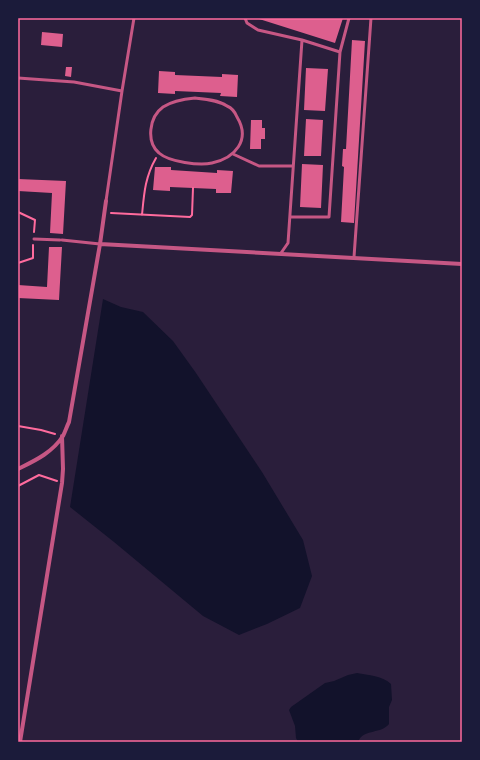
<svg xmlns="http://www.w3.org/2000/svg" width="480" height="760" font-family="Barlow,sans-serif">
<style>
.green{fill:#2a1e3b}
.water{fill:#12122b}
.building{fill:#dd5f8e}
.lines{fill:none;stroke-linecap:round;stroke-linejoin:round}
.path{stroke:#ff6b9d;stroke-width:2}
.service{stroke:#c65784;stroke-width:3}
.minor{stroke:#c65784;stroke-width:4}
.neatline{fill:none;stroke:#ff6b9d;stroke-width:1.5}
</style>
<rect width="100%" height="100%" fill="#1b1b3a"/>
<!-- green -->
<path class="green" d="M 18,18 L 462,18 L 462,742 L 18,742 Z"/>
<!-- water -->
<path class="water" d="M 103,299 L 121,307 L 143,312 L 173,341 L 196,373 L 262,472 L 303,540 L 312,576 L 300,608 L 267,624 L 239,635 L 203,616 L 114,542 L 70,507 Z
M 357,673 C 368,675 383,676 391,684 L 392,700 L 389,707 L 389,724 C 381,734 365,729 359,740 L 360,742 L 298,742 L 296,738 L 295,726 L 289,710 L 291,707 L 325,683 L 334,681 L 348,675 Z"/>
<!-- building -->
<path class="building" d="M 256,18 L 343,18 L 335,43 Z
M 42,32 L 63,34 L 62,47 L 41,45 Z
M 352,40 L 365,41 L 354,223 L 341,222 L 344,167 L 342,166 L 343,149 L 346,149 Z
M 66,67 L 72,67 L 71,77 L 65,76 Z
M 306,68 L 328,69 L 325,111 L 304,110 Z
M 159,71 L 175,72 L 175,75 L 222,77 L 222,74 L 238,75 L 237,97 L 220,96 L 221,93 L 175,91 L 175,94 L 158,93 Z
M 306,119 L 323,120 L 321,156 L 304,156 Z
M 251,120 L 262,120 L 262,128 L 265,128 L 265,139 L 261,139 L 261,149 L 250,149 Z
M 302,164 L 323,165 L 321,208 L 300,207 Z
M 155,167 L 171,167 L 171,170 L 217,173 L 217,170 L 233,171 L 231,193 L 216,193 L 216,189 L 170,187 L 170,191 L 153,190 Z
M 18,179 L 66,181 L 63,234 L 50,233 L 52,193 L 18,191 Z
M 49,247 L 62,247 L 59,300 L 18,298 L 18,285 L 47,287 Z"/>
<g class="lines">
<!-- path -->
<path class="path" d="M 18,212 L 35,220 L 34,232
M 111,213 L 190,217 L 192,215 L 193,188
M 142,215 C 144,194 145,177 156,158
M 18,263 L 33,258 L 33,245
M 18,426 L 41,430 L 55,434
M 18,486 L 39,475 L 57,481"/>
<!-- service -->
<path class="service" d="M 245,18 L 247,23 L 258,30 L 302,40 L 288,243 L 281,253
M 302,40 L 340,52
M 18,78 L 74,82 L 122,91
M 195,98 C 205,99 218,100 227,106 C 232,108 235,112 237,117 C 251,140 235,158 212,163 C 200,166 169,162 159,153 C 146,142 149,117 163,107 C 172,101 184,99 195,98 Z
M 233,154 L 259,166 L 293,166
M 106,201 L 122,91 L 134,18
M 290,217 L 329,217 L 340,52 L 349,18
M 34,239 L 60,240
M 62,240 L 100,244
M 354,257 L 371,18"/>
<!-- minor -->
<path class="minor" d="M 100,244 L 462,264
M 18,469 C 34,461 52,453 63,436 C 65,432 67,426 69,422 L 100,244 L 106,201
M 20,742 L 62,483 L 63,469 L 62,436"/>
</g>
<!-- border -->
<rect width="480" height="760" fill="none" stroke="#1b1b3a" stroke-width="38"/>
<rect x="19" y="19" width="442" height="722" class="neatline"/>
</svg>
